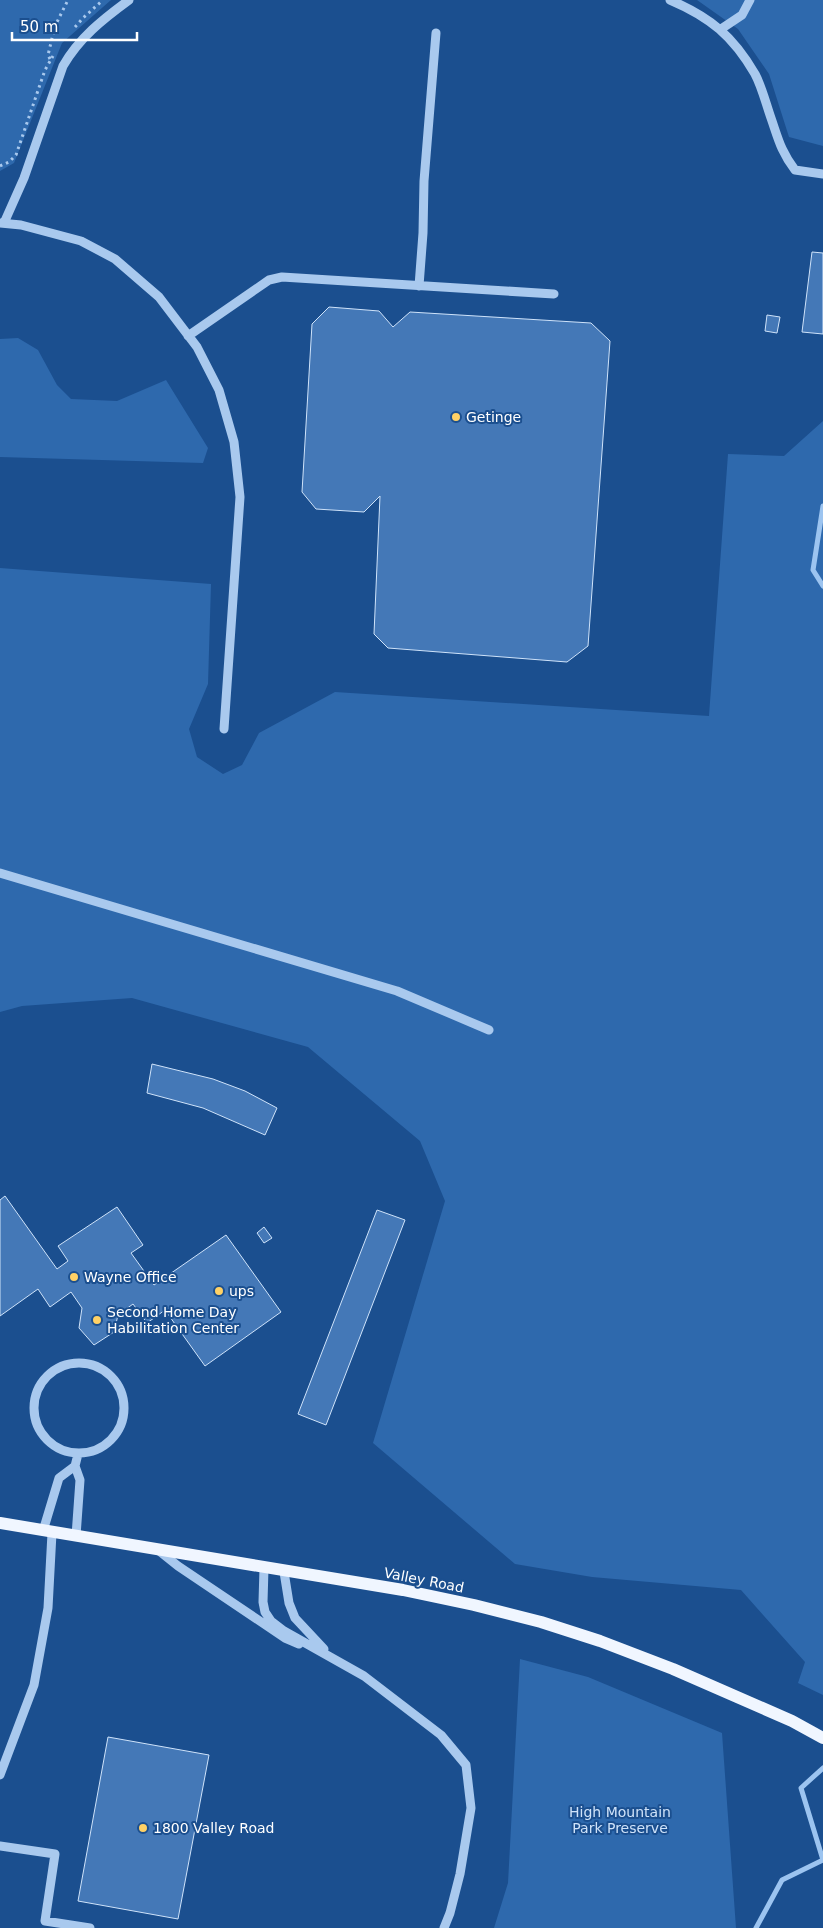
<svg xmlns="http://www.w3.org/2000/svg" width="823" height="1928" font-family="'DejaVu Sans',sans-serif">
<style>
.green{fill:#2e69ad}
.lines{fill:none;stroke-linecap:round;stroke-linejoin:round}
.stream{stroke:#9cc4f0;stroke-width:5}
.building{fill:#4478b7;stroke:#cfe3fa}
.path{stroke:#a9c9ee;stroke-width:3;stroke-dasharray:2.5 4;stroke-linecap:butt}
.minor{stroke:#a9c9ee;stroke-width:9}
.major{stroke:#f0f6ff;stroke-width:12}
.poi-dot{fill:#ffd166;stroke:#1b4f8f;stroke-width:2}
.labels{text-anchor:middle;stroke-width:4;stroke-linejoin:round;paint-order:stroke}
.poi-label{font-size:14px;fill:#fff;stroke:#1b4f8f;text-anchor:start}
.street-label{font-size:14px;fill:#fff;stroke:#1b4f8f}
.park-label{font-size:14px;fill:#cfe3fa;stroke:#1b4f8f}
</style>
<rect width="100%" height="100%" fill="#1b4f8f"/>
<!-- green -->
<path class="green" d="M 0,0 L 111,0 L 62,43 L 14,163 L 0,171 Z
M 697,0 L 823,0 L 823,146 L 789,137 L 769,74 L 738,29 Z
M 18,338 L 38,350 L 57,385 L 71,399 L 117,401 L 166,380 L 208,448 L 203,463 L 0,457 L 0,339 Z
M 823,421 L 823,1695 L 798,1683 L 805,1662 L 741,1590 L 592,1577 L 515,1564 L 373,1443 L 445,1201 L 420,1141 L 308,1047 L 132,998 L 22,1006 L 0,1012 L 0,568 L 211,584 L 208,684 L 189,729 L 197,757 L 223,774 L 242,765 L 259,733 L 335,692 L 709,716 L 728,454 L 784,456 Z
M 520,1659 L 588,1677 L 722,1733 L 736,1928 L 494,1928 L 508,1883 Z"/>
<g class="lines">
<!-- stream -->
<path class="stream" d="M 823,506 L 813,570 L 823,586
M 756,1928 L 782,1880 L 823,1860 L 801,1788 L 823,1768"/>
</g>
<!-- building -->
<path class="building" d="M 812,252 L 823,253 L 823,334 L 802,332 Z
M 329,307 L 379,311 L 393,327 L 410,312 L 591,323 L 610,341 L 588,646 L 567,662 L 388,648 L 374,634 L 380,496 L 364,512 L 316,509 L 302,492 L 312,324 Z
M 767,315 L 780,317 L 777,333 L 765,331 Z
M 152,1064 L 213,1079 L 245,1091 L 277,1108 L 265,1135 L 203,1108 L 147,1093 Z
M 5,1196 L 57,1269 L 68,1261 L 58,1246 L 117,1207 L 143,1245 L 131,1253 L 154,1285 L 226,1235 L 281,1312 L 205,1366 L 165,1310 L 147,1323 L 133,1304 L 118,1315 L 114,1332 L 94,1345 L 79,1328 L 82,1308 L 71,1292 L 50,1307 L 38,1289 L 0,1316 L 0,1200 Z
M 377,1210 L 405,1220 L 326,1425 L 298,1414 Z
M 264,1227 L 272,1238 L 264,1243 L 257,1233 Z
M 108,1737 L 209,1755 L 178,1919 L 78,1901 Z"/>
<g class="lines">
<!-- path -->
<path class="path" d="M 75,27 L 83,18 L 103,0
M 50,59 L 48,55 L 55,26 L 68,0
M 0,166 L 9,162 L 16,155 L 45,70 L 53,56"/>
<!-- minor -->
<path class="minor" d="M 670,0 C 710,17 733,36 755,74 C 762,87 766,104 771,118 C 778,138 781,152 795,170 L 823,174
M 721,29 L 742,15 L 750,0
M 0,223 L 21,225 L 81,241 L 115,259 L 159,297 L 197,347 L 219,390 L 234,442 L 240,497 L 224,729
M 4,223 L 24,178 L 63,66 C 79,38 103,19 129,0
M 419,286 L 423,233 L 424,181 L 436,33
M 188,336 L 269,280 L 282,277 L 554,294
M 0,873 L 397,991 L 489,1030
M34 1408a45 45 0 1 1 90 0a45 45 0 1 1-90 0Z
M 75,1466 L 80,1480 L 76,1536
M 43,1531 L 59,1478 L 75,1466 L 78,1454
M 158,1550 L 178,1566 L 285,1638 L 299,1644
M 264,1568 L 263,1602 L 265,1612 L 271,1621 L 284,1631 L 364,1676 L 441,1735 L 466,1765 L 471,1808 L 460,1874 L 450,1913 L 444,1928
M 284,1572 L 289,1603 L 295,1618 L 324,1649
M 0,1775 L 34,1685 L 48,1608 L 52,1533
M 0,1846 L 55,1854 L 45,1921 L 90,1928"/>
<!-- major -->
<path class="major" d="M 0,1523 L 403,1590 L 474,1605 L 541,1622 L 600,1641 L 673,1669 L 792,1721 L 823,1738"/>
</g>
<!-- markers -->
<g class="poi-dot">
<circle cx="456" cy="417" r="5"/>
<circle cx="74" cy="1277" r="5"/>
<circle cx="219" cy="1291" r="5"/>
<circle cx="97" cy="1320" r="5"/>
<circle cx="143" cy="1828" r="5"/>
</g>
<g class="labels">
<!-- poi labels -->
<g class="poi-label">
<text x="466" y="422">Getinge</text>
<text x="84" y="1282">Wayne Office</text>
<text x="229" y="1296">ups</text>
<text x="107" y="1317">Second Home Day<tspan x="107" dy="16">Habilitation Center</tspan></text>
<text x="153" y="1833">1800 Valley Road</text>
</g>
<!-- street labels -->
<g class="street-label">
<text transform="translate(424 1580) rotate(11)" y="5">Valley Road</text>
</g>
<!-- park labels -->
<g class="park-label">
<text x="620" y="1817">High Mountain<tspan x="620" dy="16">Park Preserve</tspan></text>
</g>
</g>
<!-- scale -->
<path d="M12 32v8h125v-8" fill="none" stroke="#ffffff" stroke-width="2.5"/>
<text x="20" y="32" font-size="15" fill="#ffffff" stroke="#1b4f8f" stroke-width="4" paint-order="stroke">50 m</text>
</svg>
